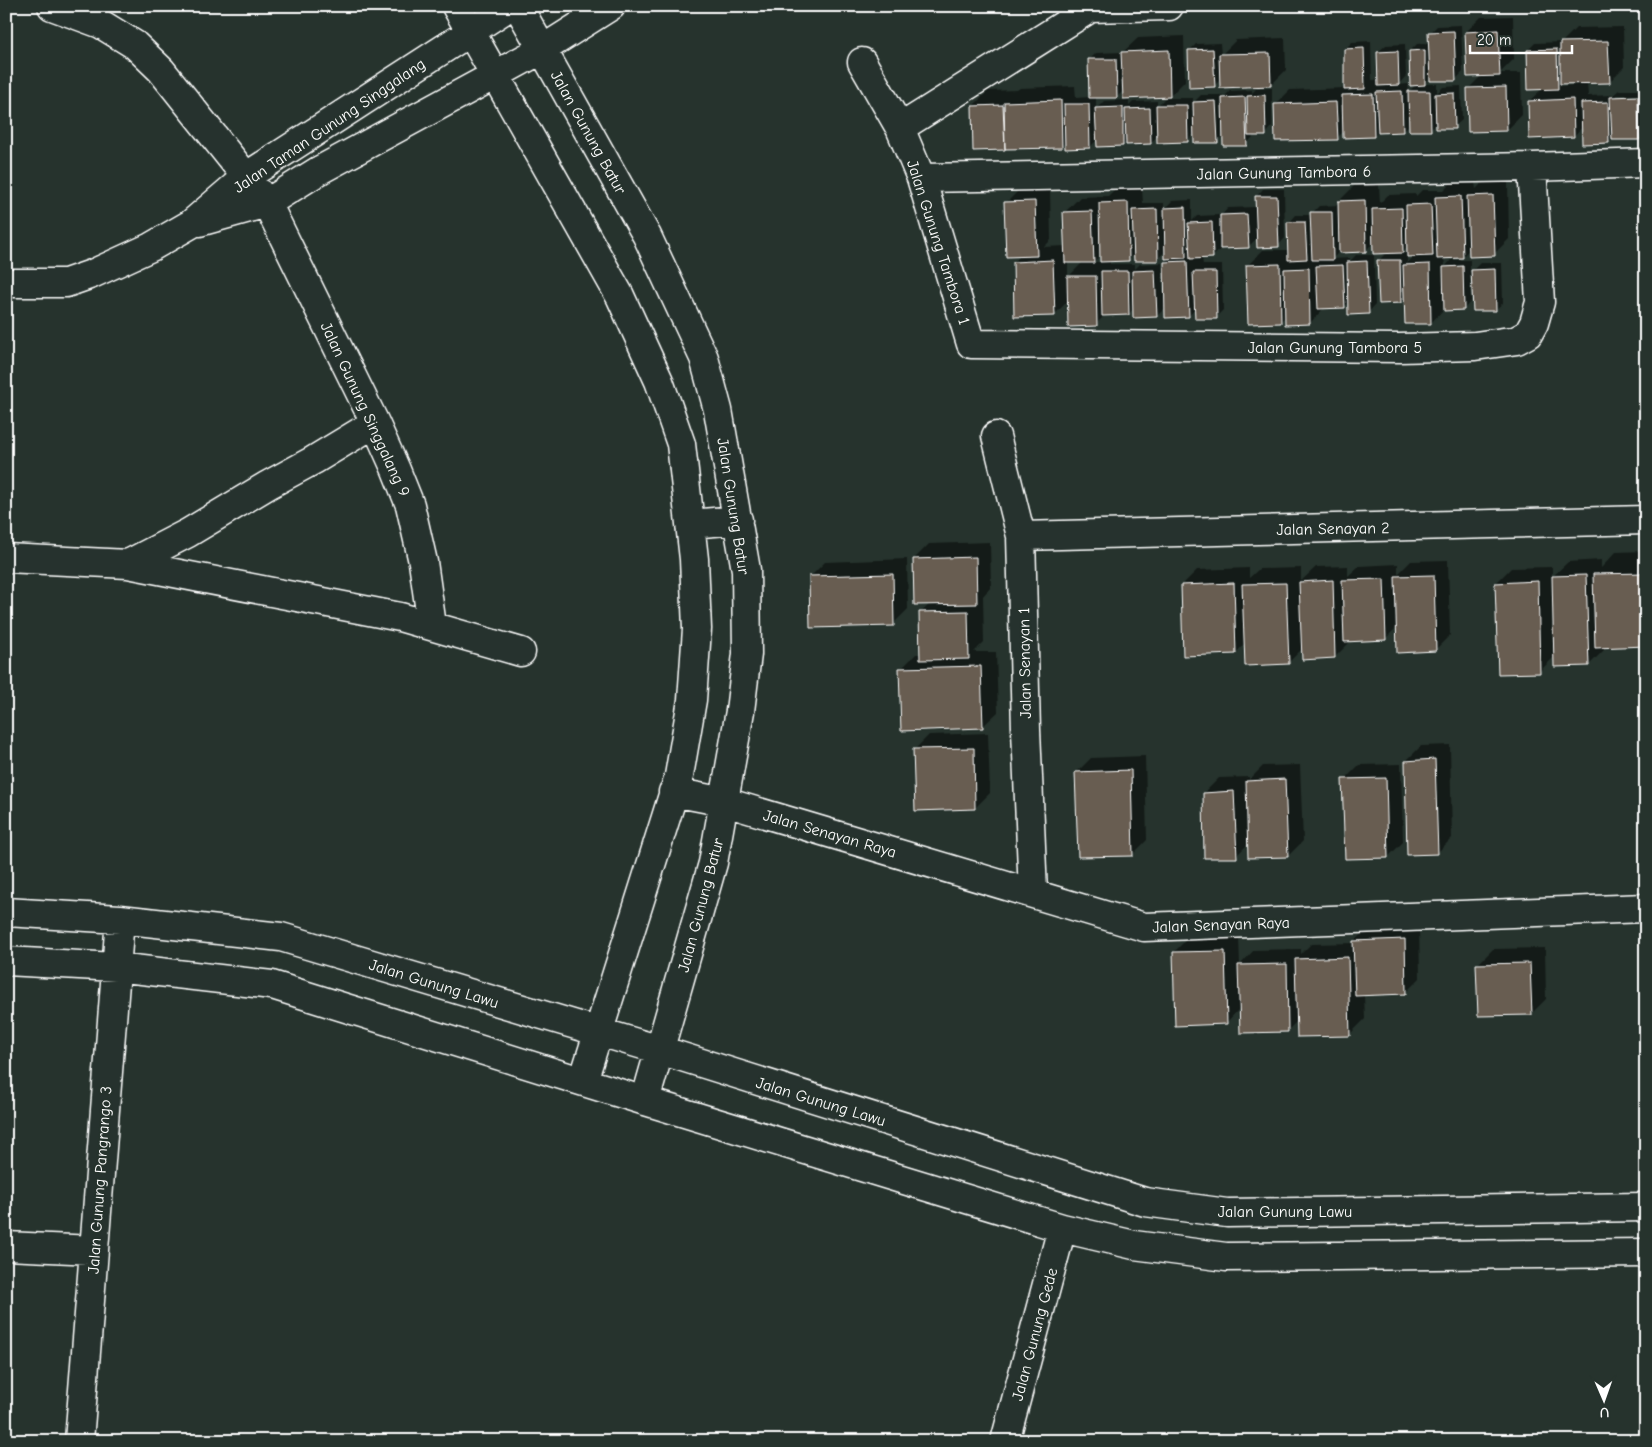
<svg xmlns="http://www.w3.org/2000/svg" width="1652" height="1447" font-family="'Comic Neue',sans-serif">
<style>
.shadow{fill:#0007;fill-rule:evenodd}
.building{fill:#675d51;stroke:#fff}
.lines{fill:none;stroke-linecap:round;stroke-linejoin:round}
.minor-casing{stroke:#fff;stroke-width:31}
.minor{stroke:#26332d;stroke-width:28}
.labels{text-anchor:middle;stroke-width:4;stroke-linejoin:round;paint-order:stroke}
.street-label{font-size:16px;fill:#fff;stroke:#26332d}
</style>
<rect width="100%" height="100%" fill="#26332d"/>
<filter id="ink" filterUnits="userSpaceOnUse"><feTurbulence type="fractalNoise" baseFrequency=".02" numOctaves="2"/><feDisplacementMap in="SourceGraphic" scale="10" xChannelSelector="R" yChannelSelector="G"/><feConvolveMatrix kernelMatrix="1 2 1 2 8 2 1 2 1" color-interpolation-filters="sRGB"/></filter>
<g filter="url(#ink)">
<!-- shadow -->
<path class="shadow" d="M 1513,16 L 1514,59 L 1500,73 L 1521,73 L 1522,115 L 1507,130 L 1468,89 L 1482,75 L 1466,32 L 1481,17 Z
M 1461,25 L 1463,72 L 1456,79 L 1431,77 L 1425,84 L 1437,84 L 1437,93 L 1443,87 L 1461,86 L 1462,120 L 1454,127 L 1437,123 L 1430,129 L 1410,124 L 1403,131 L 1379,131 L 1374,136 L 1344,131 L 1337,138 L 1275,105 L 1290,90 L 1346,88 L 1345,49 L 1352,42 L 1371,41 L 1372,80 L 1379,80 L 1378,52 L 1386,45 L 1405,44 L 1406,76 L 1398,85 L 1408,84 L 1409,92 L 1416,84 L 1410,51 L 1417,44 L 1430,43 L 1430,33 L 1437,26 Z
M 1623,27 L 1624,67 L 1609,82 L 1587,82 L 1588,96 L 1613,95 L 1619,90 L 1645,90 L 1645,131 L 1638,139 L 1612,139 L 1609,142 L 1583,126 L 1574,136 L 1529,101 L 1542,89 L 1528,50 L 1535,43 L 1562,42 L 1576,28 ZM 1563,83 L 1574,83 L 1574,85 L 1560,86 ZM 1617,95 L 1644,95 L 1644,97 L 1617,98 Z
M 1184,36 L 1185,81 L 1168,98 L 1193,98 L 1193,103 L 1201,95 L 1223,95 L 1223,98 L 1230,91 L 1252,90 L 1252,93 L 1256,89 L 1272,88 L 1272,127 L 1265,135 L 1253,135 L 1253,137 L 1246,144 L 1224,135 L 1217,141 L 1195,133 L 1187,141 L 1158,135 L 1151,143 L 1127,141 L 1123,145 L 1098,139 L 1090,147 L 1066,142 L 1061,147 L 974,149 L 973,106 L 988,91 L 1017,90 L 1020,88 L 1075,86 L 1076,98 L 1090,97 L 1089,60 L 1096,53 L 1123,52 L 1138,38 ZM 1124,90 L 1167,96 L 1157,106 L 1157,101 L 1133,102 L 1129,106 L 1129,100 L 1104,101 L 1096,109 L 1096,97 L 1117,97 Z
M 1285,38 L 1286,70 L 1271,85 L 1221,79 L 1214,86 L 1189,51 L 1196,44 L 1220,43 L 1221,55 L 1236,40 Z
M 1508,181 L 1509,239 L 1494,254 L 1470,249 L 1462,257 L 1444,257 L 1445,267 L 1451,260 L 1470,260 L 1470,273 L 1480,263 L 1502,263 L 1503,303 L 1495,310 L 1473,277 L 1470,277 L 1471,301 L 1464,309 L 1444,309 L 1431,323 L 1406,297 L 1401,302 L 1378,261 L 1387,252 L 1374,242 L 1365,251 L 1339,252 L 1332,259 L 1350,258 L 1350,261 L 1356,255 L 1374,255 L 1375,305 L 1368,313 L 1349,302 L 1344,307 L 1325,307 L 1310,323 L 1286,316 L 1281,321 L 1248,265 L 1263,250 L 1289,250 L 1289,223 L 1296,215 L 1312,215 L 1312,213 L 1319,206 L 1339,205 L 1339,201 L 1354,186 L 1379,185 L 1380,203 L 1388,195 L 1416,194 L 1416,196 L 1422,190 L 1444,190 L 1452,182 L 1475,182 L 1476,189 L 1483,182 ZM 1408,246 L 1408,253 L 1401,253 ZM 1407,256 L 1415,256 L 1407,263 Z
M 1050,187 L 1051,240 L 1044,247 L 1066,246 L 1065,212 L 1080,197 L 1108,196 L 1115,189 L 1142,188 L 1143,203 L 1164,203 L 1164,209 L 1172,201 L 1192,200 L 1192,221 L 1197,216 L 1219,215 L 1219,218 L 1228,208 L 1256,207 L 1256,197 L 1263,189 L 1284,189 L 1285,238 L 1278,246 L 1257,238 L 1248,247 L 1219,248 L 1220,250 L 1212,257 L 1202,257 L 1203,265 L 1222,265 L 1223,310 L 1216,317 L 1195,309 L 1189,316 L 1166,307 L 1157,316 L 1134,308 L 1129,314 L 1106,314 L 1096,324 L 1069,300 L 1054,315 L 1014,262 L 1021,255 L 1006,203 L 1021,188 ZM 1166,251 L 1170,257 L 1165,262 L 1166,292 L 1163,292 L 1162,263 L 1140,264 L 1135,269 L 1135,264 L 1110,264 L 1110,260 L 1129,259 L 1135,253 L 1157,259 ZM 1101,254 L 1102,262 L 1094,262 ZM 1068,262 L 1083,262 L 1068,277 Z
M 990,542 L 991,587 L 983,596 L 984,642 L 974,652 L 996,652 L 998,712 L 982,727 L 901,669 L 916,654 L 921,654 L 920,613 L 930,604 L 914,559 L 929,544 Z
M 1646,551 L 1646,645 L 1604,646 L 1604,650 L 1589,665 L 1555,656 L 1540,671 L 1496,583 L 1511,568 L 1552,567 L 1552,577 L 1568,562 L 1601,560 L 1601,568 L 1616,552 Z
M 907,559 L 908,609 L 893,624 L 810,577 L 825,562 Z
M 1448,560 L 1450,635 L 1435,650 L 1398,626 L 1385,639 L 1350,640 L 1350,642 L 1335,657 L 1302,649 L 1288,663 L 1245,643 L 1236,653 L 1182,585 L 1197,570 L 1249,568 L 1249,578 L 1259,569 L 1301,568 L 1301,581 L 1316,567 L 1348,566 L 1348,576 L 1359,566 L 1398,564 L 1398,574 L 1411,561 Z
M 988,733 L 990,793 L 975,808 L 914,750 L 929,735 Z
M 1450,745 L 1452,838 L 1437,853 L 1406,761 L 1421,746 Z
M 1145,756 L 1147,840 L 1132,855 L 1076,773 L 1091,758 Z
M 1401,764 L 1403,842 L 1388,857 L 1344,780 L 1359,765 Z
M 1300,765 L 1303,841 L 1288,856 L 1249,843 L 1236,856 L 1204,793 L 1219,778 L 1249,777 L 1249,780 L 1263,766 Z
M 1419,924 L 1420,978 L 1405,993 L 1364,994 L 1365,1019 L 1350,1034 L 1298,1020 L 1288,1030 L 1240,1008 L 1226,1023 L 1174,952 L 1189,937 L 1239,936 L 1240,965 L 1254,950 L 1301,949 L 1301,954 L 1311,944 L 1355,943 L 1354,941 L 1370,926 Z
M 1545,948 L 1546,999 L 1531,1014 L 1478,964 L 1493,949 Z"/>
<!-- building -->
<path class="building" d="M 1498,30 L 1500,76 L 1467,77 L 1465,32 Z
M 1454,31 L 1456,81 L 1430,81 L 1428,32 Z
M 1643,40 L 1646,40 L 1646,85 L 1644,85 Z
M 1608,41 L 1610,83 L 1560,84 L 1560,42 Z
M 1364,48 L 1365,89 L 1344,90 L 1344,49 Z
M 1213,49 L 1215,87 L 1189,88 L 1188,50 Z
M 1557,49 L 1558,89 L 1528,90 L 1527,50 Z
M 1169,50 L 1170,97 L 1123,99 L 1121,52 Z
M 1425,50 L 1425,85 L 1410,86 L 1409,51 Z
M 1398,51 L 1399,85 L 1378,86 L 1377,52 Z
M 1270,53 L 1271,86 L 1220,88 L 1219,54 Z
M 1088,59 L 1116,59 L 1117,98 L 1089,98 Z
M 1506,87 L 1507,131 L 1468,132 L 1467,88 Z
M 1402,91 L 1403,132 L 1378,133 L 1376,92 Z
M 1408,91 L 1430,91 L 1431,131 L 1409,131 Z
M 1454,93 L 1455,129 L 1436,129 L 1435,94 Z
M 1373,94 L 1374,137 L 1343,138 L 1342,95 Z
M 1265,95 L 1266,136 L 1248,136 L 1247,96 Z
M 1638,96 L 1639,140 L 1612,140 L 1610,97 Z
M 1245,97 L 1247,146 L 1223,146 L 1222,98 Z
M 1573,99 L 1574,137 L 1529,139 L 1528,101 Z
M 1061,100 L 1062,148 L 1005,149 L 1004,102 Z
M 1216,101 L 1218,143 L 1194,143 L 1193,102 Z
M 1336,102 L 1338,140 L 1275,141 L 1274,104 Z
M 1608,102 L 1609,143 L 1582,144 L 1581,103 Z
M 1064,104 L 1089,104 L 1090,148 L 1065,149 Z
M 1003,105 L 1005,150 L 973,151 L 972,106 Z
M 1156,105 L 1187,105 L 1188,142 L 1157,143 Z
M 1123,107 L 1123,146 L 1097,147 L 1095,108 Z
M 1150,108 L 1151,144 L 1126,145 L 1125,109 Z
M 1493,195 L 1495,256 L 1469,257 L 1467,196 Z
M 1255,196 L 1277,196 L 1279,247 L 1257,248 Z
M 1461,196 L 1463,258 L 1437,259 L 1435,197 Z
M 1365,200 L 1366,252 L 1339,253 L 1338,201 Z
M 1035,201 L 1037,256 L 1006,257 L 1004,202 Z
M 1128,202 L 1129,261 L 1100,262 L 1099,203 Z
M 1431,204 L 1433,256 L 1407,257 L 1406,205 Z
M 1185,207 L 1186,258 L 1165,259 L 1164,208 Z
M 1402,208 L 1403,253 L 1373,254 L 1372,209 Z
M 1157,209 L 1158,261 L 1134,261 L 1132,210 Z
M 1092,211 L 1094,263 L 1065,263 L 1063,212 Z
M 1310,212 L 1332,212 L 1333,260 L 1312,260 Z
M 1247,214 L 1249,248 L 1220,249 L 1220,215 Z
M 1212,222 L 1213,258 L 1190,259 L 1188,223 Z
M 1287,222 L 1305,222 L 1307,259 L 1288,260 Z
M 1053,260 L 1055,316 L 1014,317 L 1013,262 Z
M 1377,260 L 1400,260 L 1401,303 L 1379,304 Z
M 1187,261 L 1189,317 L 1165,318 L 1164,262 Z
M 1367,261 L 1369,314 L 1348,315 L 1347,262 Z
M 1280,264 L 1281,323 L 1248,324 L 1246,265 Z
M 1430,264 L 1431,324 L 1405,324 L 1403,265 Z
M 1343,265 L 1345,308 L 1318,309 L 1316,266 Z
M 1463,266 L 1464,310 L 1444,311 L 1443,267 Z
M 1309,268 L 1310,324 L 1285,325 L 1284,269 Z
M 1495,269 L 1496,311 L 1473,311 L 1471,270 Z
M 1155,270 L 1157,317 L 1133,318 L 1132,271 Z
M 1101,271 L 1128,271 L 1129,315 L 1102,316 Z
M 1193,272 L 1216,272 L 1217,319 L 1195,319 Z
M 1067,276 L 1096,276 L 1097,326 L 1068,327 Z
M 976,557 L 977,604 L 914,605 L 913,559 Z
M 1646,573 L 1646,646 L 1595,648 L 1593,574 Z
M 893,574 L 894,626 L 810,628 L 809,576 Z
M 1434,575 L 1436,651 L 1397,653 L 1395,576 Z
M 1586,575 L 1589,666 L 1554,667 L 1552,576 Z
M 1384,579 L 1386,640 L 1344,642 L 1342,580 Z
M 1333,580 L 1335,658 L 1302,660 L 1299,582 Z
M 1538,581 L 1540,673 L 1498,674 L 1495,583 Z
M 1234,583 L 1236,654 L 1183,656 L 1181,585 Z
M 1286,583 L 1289,664 L 1245,666 L 1242,584 Z
M 968,611 L 969,659 L 920,660 L 919,612 Z
M 981,666 L 983,728 L 901,731 L 899,668 Z
M 974,748 L 975,809 L 915,811 L 913,749 Z
M 1435,759 L 1438,854 L 1407,855 L 1405,761 Z
M 1131,770 L 1133,856 L 1078,857 L 1075,772 Z
M 1386,778 L 1388,858 L 1345,859 L 1342,779 Z
M 1285,779 L 1288,857 L 1248,858 L 1246,781 Z
M 1234,791 L 1237,858 L 1204,858 L 1203,793 Z
M 1405,939 L 1406,994 L 1355,996 L 1353,941 Z
M 1225,951 L 1227,1024 L 1175,1026 L 1173,952 Z
M 1348,957 L 1350,1036 L 1297,1037 L 1295,959 Z
M 1530,963 L 1532,1015 L 1478,1016 L 1476,964 Z
M 1287,964 L 1288,1032 L 1240,1033 L 1238,965 Z"/>
<g class="lines">
<!-- minor casing -->
<g class="minor-casing">
<path id="minor" d="M 52,6 L 101,24 L 135,45 L 161,70 L 267,203 L 375,423 L 396,470 L 410,505 L 423,562 L 432,626
M 456,6 L 620,296 L 659,381 L 681,444 L 694,559 L 697,629 L 692,700 L 679,776 L 583,1081
M 518,6 L 647,236 L 704,358 L 718,410 L 746,570 L 747,654 L 740,711 L 713,863 L 645,1101
M 1090,8 L 1169,6
M 862,62 L 900,128 L 921,178 L 971,344 L 1400,348 L 1475,346 L 1517,340 L 1528,334 L 1534,323 L 1540,302 L 1532,167
M 900,128 L 1094,6
M 921,178 L 1532,167 L 1646,163
M 199,222 L 267,203 L 320,170 L 543,49 L 611,6
M 6,283 L 66,283 L 92,274 L 151,247 L 191,224 L 247,176 L 510,6
M 996,436 L 1021,536 L 1026,730 L 1033,893
M 690,524 L 738,520
M 1021,536 L 1646,520
M 6,558 L 128,564 L 400,617 L 521,652
M 128,564 L 188,533 L 268,485 L 314,460 L 375,423
M 673,792 L 725,802 L 1144,927 L 1646,908
M 6,912 L 120,919 L 281,937 L 660,1050 L 1145,1202 L 1227,1213 L 1646,1207
M 6,961 L 116,967 L 272,985 L 645,1101 L 1062,1228 L 1134,1245 L 1226,1257 L 1646,1253
M 6,1246 L 94,1250
M 79,1441 L 120,919
M 1005,1441 L 1062,1228"/>
</g>
<!-- minor -->
<use href="#minor" class="minor"/>
</g>
</g>
<g class="labels">
<!-- street labels -->
<g class="street-label">
<text transform="translate(329 125) rotate(-34)" y="6">Jalan Taman Gunung Singgalang</text>
<text transform="translate(589 132) rotate(61)" y="6">Jalan Gunung Batur</text>
<text transform="translate(1284 172) rotate(-1)" y="6">Jalan Gunung Tambora 6</text>
<text transform="translate(939 242) rotate(72)" y="6">Jalan Gunung Tambora 1</text>
<text x="1335" y="353">Jalan Gunung Tambora 5</text>
<text transform="translate(366 409) rotate(65)" y="6">Jalan Gunung Singgalang 9</text>
<text transform="translate(734 506) rotate(81)" y="6">Jalan Gunung Batur</text>
<text transform="translate(1333 528) rotate(-1)" y="6">Jalan Senayan 2</text>
<text transform="translate(1024 663) rotate(-91)" y="6">Jalan Senayan 1</text>
<text transform="translate(830 833) rotate(16)" y="6">Jalan Senayan Raya</text>
<text transform="translate(700 905) rotate(-75)" y="6">Jalan Gunung Batur</text>
<text transform="translate(1221 924) rotate(-2)" y="6">Jalan Senayan Raya</text>
<text transform="translate(434 983) rotate(17)" y="6">Jalan Gunung Lawu</text>
<text transform="translate(821 1101) rotate(17)" y="6">Jalan Gunung Lawu</text>
<text transform="translate(99 1180) rotate(-86)" y="6">Jalan Gunung Pangrango 3</text>
<text x="1285" y="1217">Jalan Gunung Lawu</text>
<text transform="translate(1034 1334) rotate(-75)" y="6">Jalan Gunung Gede</text>
</g>
</g>
<!-- margin -->
<rect width="1652" height="1447" fill="none" stroke="#26332d" stroke-width="25"/>
<rect x="12" y="12" width="1627" height="1422" fill="none" stroke="#fff" stroke-width="2" filter="url(#ink)"/>
<!-- north arrow -->
<g transform="translate(1604 1400) rotate(178)" stroke="#26332d" stroke-width="4" paint-order="stroke">
<path d="M0-4L9 19L0 12L-9 19Z" fill="#ffffff"/>
<text y="-8" font-size="14" font-weight="bold" text-anchor="middle" fill="#ffffff">U</text>
</g>
<!-- scale -->
<path d="M1470 45v8h102v-8" fill="none" stroke="#ffffff" stroke-width="2.5"/>
<text x="1477" y="45" font-size="15" fill="#ffffff" stroke="#26332d" stroke-width="4" paint-order="stroke">20 m</text>
</svg>
